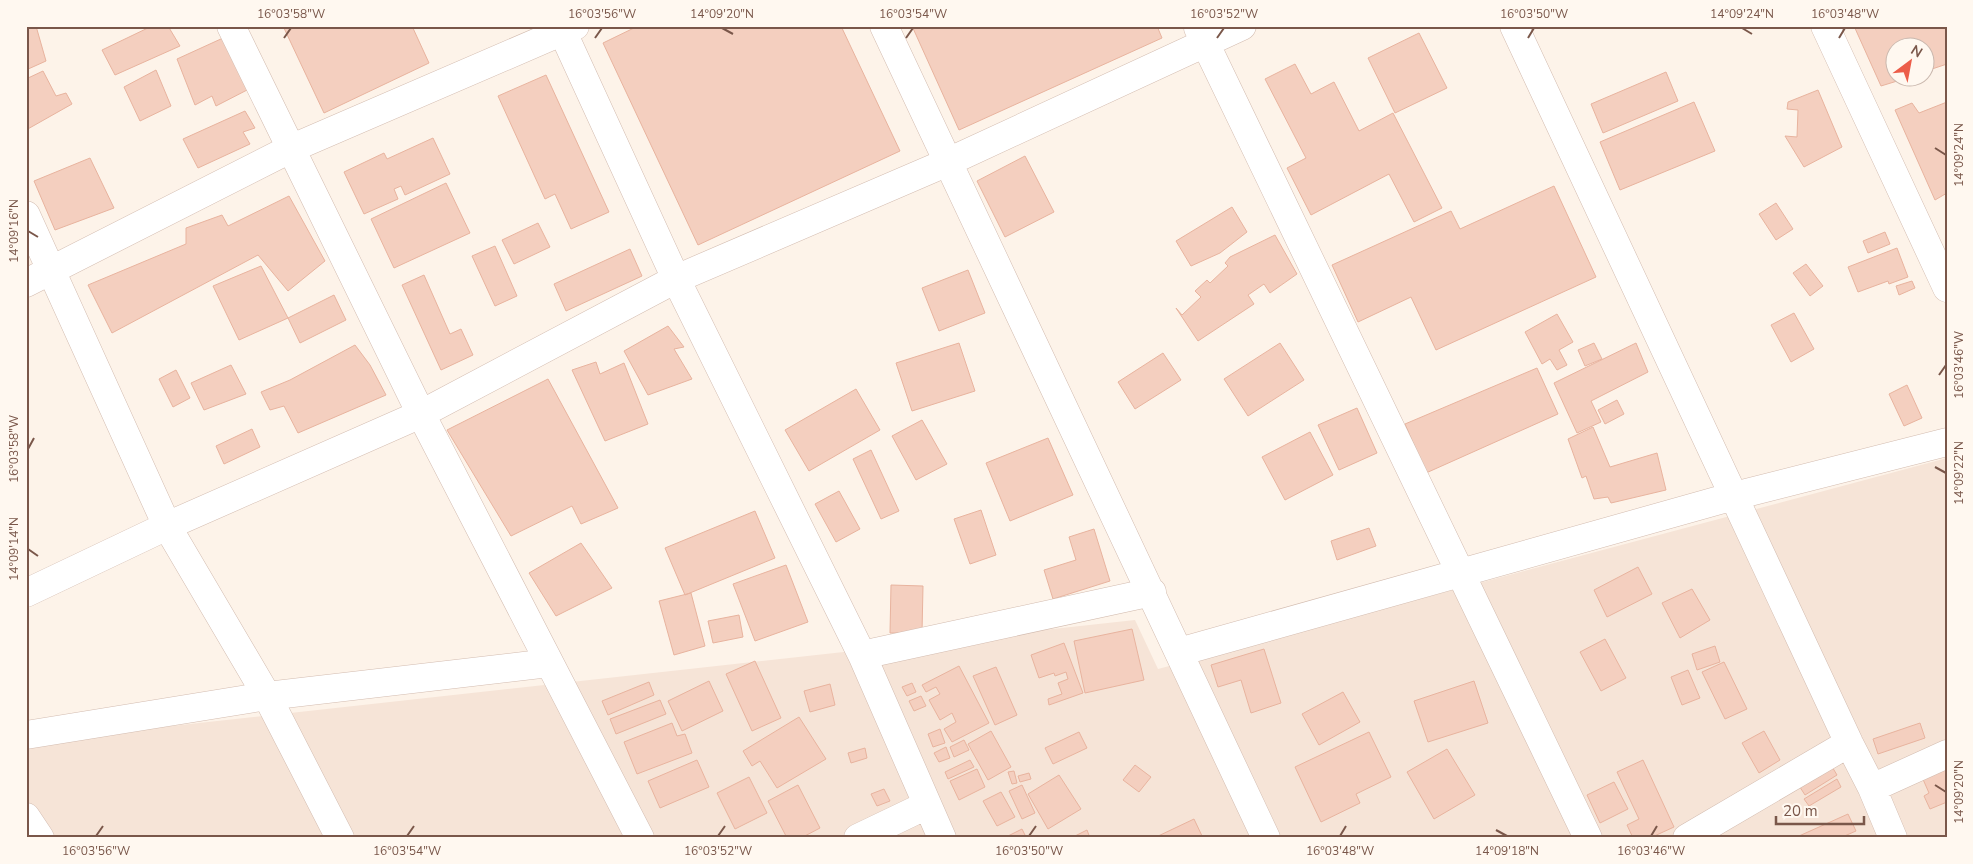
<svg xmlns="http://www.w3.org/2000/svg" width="1973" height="864" font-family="'Nunito Sans',sans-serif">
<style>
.residential{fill:#f6e4d7}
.building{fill:#f4cfbf;stroke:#e8b39e}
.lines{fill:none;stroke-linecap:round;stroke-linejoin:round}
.minor-casing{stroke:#d3bcb0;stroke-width:29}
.minor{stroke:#fff;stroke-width:28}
.ticks{fill:none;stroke:#7a574a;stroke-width:2}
.neatline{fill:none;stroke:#7a574a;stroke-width:2}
.ticks-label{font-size:12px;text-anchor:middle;fill:#7a574a}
</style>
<rect width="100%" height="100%" fill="#fdf3e9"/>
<!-- residential -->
<path class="residential" d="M 1947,458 L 1947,838 L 26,838 L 26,742 L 1135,620 L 1158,669 Z"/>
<!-- building -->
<path class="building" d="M 26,26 L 36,26 L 46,61 L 26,70 Z
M 152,26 L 168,26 L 180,46 L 115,75 L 102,50 Z
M 283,26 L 412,26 L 429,63 L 324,113 Z
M 638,26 L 841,26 L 900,151 L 698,245 L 603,43 Z
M 912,26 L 1157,26 L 1162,38 L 959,130 Z
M 1854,26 L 1947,26 L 1947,64 L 1926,71 L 1926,48 L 1896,48 L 1896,78 L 1907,78 L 1881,86 Z
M 1419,33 L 1447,88 L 1395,113 L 1368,58 Z
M 223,38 L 249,89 L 216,106 L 212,96 L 195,105 L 177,59 Z
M 1295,64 L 1311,94 L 1334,82 L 1359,131 L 1393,113 L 1442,208 L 1414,222 L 1389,174 L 1311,215 L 1287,168 L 1306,158 L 1265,79 Z
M 156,70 L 171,106 L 140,121 L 124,87 Z
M 43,71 L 56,96 L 66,93 L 72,104 L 26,130 L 26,79 Z
M 1666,72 L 1678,101 L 1603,133 L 1591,104 Z
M 546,75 L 609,212 L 571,229 L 555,194 L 545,199 L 498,96 Z
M 1818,90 L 1842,147 L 1804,167 L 1785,136 L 1797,137 L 1798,110 L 1787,109 L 1788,102 Z
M 1694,102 L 1715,151 L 1620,190 L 1600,142 Z
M 1947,102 L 1947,193 L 1935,200 L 1895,110 L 1912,103 L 1919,113 Z
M 245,111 L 255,128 L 243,132 L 250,144 L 198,168 L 183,139 Z
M 433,138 L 450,174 L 405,195 L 401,186 L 394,189 L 398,199 L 364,214 L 344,172 L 384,153 L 387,159 Z
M 1025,156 L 1054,212 L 1005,237 L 977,181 Z
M 90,158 L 114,208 L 55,230 L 34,181 Z
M 446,183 L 470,233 L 394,268 L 371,219 Z
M 1554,186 L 1596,277 L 1436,350 L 1411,297 L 1358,322 L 1332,265 L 1451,211 L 1460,229 Z
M 289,196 L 325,261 L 288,291 L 258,255 L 112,333 L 88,285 L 186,244 L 186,228 L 222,215 L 228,226 Z
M 1776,203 L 1793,229 L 1776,240 L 1759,214 Z
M 1232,207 L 1247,232 L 1220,253 L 1191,266 L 1176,241 Z
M 538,223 L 550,247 L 514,264 L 502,240 Z
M 1885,232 L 1890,244 L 1868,253 L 1863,241 Z
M 1275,235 L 1297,274 L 1270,293 L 1264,284 L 1248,295 L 1254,304 L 1198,341 L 1176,308 L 1182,315 L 1201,297 L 1195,291 L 1207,280 L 1210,283 L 1228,266 L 1225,263 L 1230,257 Z
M 495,246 L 517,296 L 495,306 L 472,256 Z
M 1897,248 L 1908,277 L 1889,284 L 1888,281 L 1858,292 L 1848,267 Z
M 630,249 L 642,276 L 566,311 L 554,284 Z
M 1806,264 L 1823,286 L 1810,296 L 1793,273 Z
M 261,266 L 288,318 L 239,340 L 213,286 Z
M 968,270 L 985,313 L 939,331 L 922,288 Z
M 424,275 L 450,334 L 461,329 L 473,355 L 441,370 L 402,285 Z
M 1912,281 L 1915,288 L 1899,295 L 1896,286 Z
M 334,295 L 346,320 L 300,343 L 288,318 Z
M 1794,313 L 1814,349 L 1791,362 L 1771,325 Z
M 1557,314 L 1573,342 L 1559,350 L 1567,365 L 1557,370 L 1550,359 L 1542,364 L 1525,332 Z
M 668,326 L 684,347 L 674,349 L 692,379 L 648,395 L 624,351 Z
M 959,343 L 975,391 L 912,411 L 896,363 Z
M 1280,343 L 1304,380 L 1248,416 L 1224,379 Z
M 1594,343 L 1602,359 L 1585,366 L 1578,350 Z
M 1636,343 L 1648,372 L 1591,401 L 1601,422 L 1577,433 L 1554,383 Z
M 355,345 L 370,365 L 386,395 L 298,433 L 284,406 L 270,410 L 261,392 L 290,380 Z
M 1163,353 L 1181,380 L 1135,409 L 1118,382 Z
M 596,362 L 600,374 L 624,363 L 648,424 L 605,441 L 572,370 Z
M 231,365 L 246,394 L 204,410 L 191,383 Z
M 1537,368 L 1558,414 L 1426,473 L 1405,424 Z
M 176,370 L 190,398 L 173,407 L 159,379 Z
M 548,379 L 618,508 L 581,524 L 572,506 L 511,536 L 447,430 Z
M 1907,385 L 1922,418 L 1904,426 L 1889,394 Z
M 856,389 L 880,430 L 809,471 L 785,430 Z
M 1617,400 L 1624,414 L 1605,424 L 1598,410 Z
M 1357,408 L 1377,453 L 1339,470 L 1318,425 Z
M 922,420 L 947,464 L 916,480 L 892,436 Z
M 1593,427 L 1610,467 L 1657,453 L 1666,490 L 1611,503 L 1608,497 L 1594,499 L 1586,476 L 1582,478 L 1568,439 Z
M 252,429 L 260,447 L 224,464 L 216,446 Z
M 1310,432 L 1333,475 L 1285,500 L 1262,457 Z
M 1048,438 L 1073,495 L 1010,521 L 986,463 Z
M 871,450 L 899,511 L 881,519 L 853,459 Z
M 839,491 L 860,529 L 836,542 L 815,504 Z
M 981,510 L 996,555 L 970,564 L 954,519 Z
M 755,511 L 775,558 L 685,595 L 665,548 Z
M 1369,528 L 1376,546 L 1337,560 L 1331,541 Z
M 1094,529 L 1110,581 L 1053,599 L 1044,570 L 1076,560 L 1069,537 Z
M 581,543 L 612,588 L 556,616 L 529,573 Z
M 786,565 L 808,622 L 755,641 L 733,584 Z
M 1638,567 L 1652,594 L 1607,617 L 1594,590 Z
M 891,585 L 923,586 L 922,633 L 890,633 Z
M 1692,589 L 1710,620 L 1680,638 L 1662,603 Z
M 691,593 L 705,646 L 674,655 L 659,601 Z
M 739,615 L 743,637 L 713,643 L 708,621 Z
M 1132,629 L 1144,680 L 1085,693 L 1074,641 Z
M 1605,639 L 1626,678 L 1601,691 L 1580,652 Z
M 1064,643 L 1083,693 L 1049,705 L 1048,699 L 1062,694 L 1058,683 L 1068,679 L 1066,672 L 1055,676 L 1054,673 L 1039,678 L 1031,655 Z
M 1715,646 L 1720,662 L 1697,670 L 1692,654 Z
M 1264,649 L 1281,703 L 1251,713 L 1241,680 L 1218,687 L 1211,665 Z
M 755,661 L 781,718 L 752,731 L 726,674 Z
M 1724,662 L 1747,709 L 1725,719 L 1702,672 Z
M 959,666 L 989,723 L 952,742 L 944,729 L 956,722 L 952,713 L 940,720 L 929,700 L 940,694 L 936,687 L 926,692 L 922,685 Z
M 996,667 L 1017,715 L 995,725 L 973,676 Z
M 1688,670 L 1700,698 L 1682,705 L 1671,677 Z
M 709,681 L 723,711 L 682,731 L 668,701 Z
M 1474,681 L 1488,723 L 1428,742 L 1414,701 Z
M 649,682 L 654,695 L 608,715 L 602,701 Z
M 912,683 L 916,692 L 907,696 L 902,687 Z
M 830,684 L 835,705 L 810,712 L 804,691 Z
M 1343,692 L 1360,722 L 1319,745 L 1302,714 Z
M 921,696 L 926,706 L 914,711 L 909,701 Z
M 660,700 L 666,714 L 616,734 L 610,719 Z
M 799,717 L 826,759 L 777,788 L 760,761 L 752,766 L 743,751 Z
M 672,723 L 677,736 L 685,734 L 692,753 L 637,774 L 624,742 Z
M 1920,723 L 1925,738 L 1878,754 L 1873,739 Z
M 940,729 L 945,743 L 933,747 L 928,734 Z
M 991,731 L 1011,767 L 988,780 L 968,744 Z
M 1764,731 L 1780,760 L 1759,773 L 1742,743 Z
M 1079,732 L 1087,748 L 1053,764 L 1045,748 Z
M 1369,732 L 1391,777 L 1356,794 L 1360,803 L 1321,822 L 1295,767 Z
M 964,740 L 969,750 L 954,757 L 950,747 Z
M 946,747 L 950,758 L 939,762 L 934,753 Z
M 865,748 L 867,758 L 851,763 L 848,753 Z
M 1447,749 L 1475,795 L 1434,819 L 1407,772 Z
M 697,760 L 709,787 L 660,808 L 648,781 Z
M 970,760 L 974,767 L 948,779 L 945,772 Z
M 1643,760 L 1674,827 L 1650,838 L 1633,838 L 1627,825 L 1639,819 L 1617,772 Z
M 1828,760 L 1837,775 L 1805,795 L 1796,781 Z
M 1135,765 L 1151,777 L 1139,792 L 1123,780 Z
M 1947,766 L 1947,802 L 1930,809 L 1924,796 L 1929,793 L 1922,777 Z
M 977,769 L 985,787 L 959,800 L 950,781 Z
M 1014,771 L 1017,783 L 1012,784 L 1008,772 Z
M 1029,773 L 1031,779 L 1020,782 L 1018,776 Z
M 1059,775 L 1081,809 L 1048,829 L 1028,794 Z
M 749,777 L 767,813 L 735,829 L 717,793 Z
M 1837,779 L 1841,787 L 1809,806 L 1804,799 Z
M 1614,782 L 1628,809 L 1600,823 L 1587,795 Z
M 798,785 L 820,828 L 801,838 L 787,838 L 768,801 Z
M 1022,785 L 1035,813 L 1022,819 L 1009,791 Z
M 884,789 L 890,801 L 877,806 L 871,794 Z
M 1001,792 L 1015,817 L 997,826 L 983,801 Z
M 1848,814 L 1856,831 L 1840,838 L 1800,838 L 1799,836 Z
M 1194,819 L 1203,838 L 1154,838 Z
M 1022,829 L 1025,835 L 1019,838 L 1004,838 Z
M 1087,830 L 1090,838 L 1071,838 Z"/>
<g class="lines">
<!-- minor casing -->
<g class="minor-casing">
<path id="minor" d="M 231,26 L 421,414 L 640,838
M 560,26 L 676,279 L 862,655 L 942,838
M 884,26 L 1266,838
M 1514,26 L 1849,743 L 1872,788 L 1893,838
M 1825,26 L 1947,288
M 1198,28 L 1588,838
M 26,215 L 167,526 L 267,696 L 340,838
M 26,283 L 290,149 L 575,26
M 26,593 L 167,526 L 421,414 L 676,279 L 948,162 L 1242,26
M 1179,652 L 1734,496 L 1947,442
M 862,655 L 1152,592
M 26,735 L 267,696 L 549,663
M 1872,788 L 1947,754
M 26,817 L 40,838
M 858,838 L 927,805
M 1687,838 L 1849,743"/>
</g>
<!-- minor -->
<use href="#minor" class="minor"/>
</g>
<!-- ticks -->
<path class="ticks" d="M 722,28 L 733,34M 1742,28 L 1752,34M 284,38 L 291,28M 595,38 L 602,28M 906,38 L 913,28M 1217,38 L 1224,28M 1528,38 L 1534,28M 1839,38 L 1845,28M 1935,148 L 1946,155M 28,231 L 38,237M 1939,375 L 1946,365M 28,449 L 34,438M 1935,467 L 1946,473M 28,549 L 38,556M 1935,785 L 1946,792M 1496,830 L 1507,836M 96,836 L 103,826M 407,836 L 414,826M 718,836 L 725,826M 1029,836 L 1036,826M 1340,836 L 1346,826M 1651,836 L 1657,826"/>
<!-- border -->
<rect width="1973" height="864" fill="none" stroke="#fff8f0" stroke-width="55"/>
<!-- north arrow -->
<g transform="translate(1910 62) rotate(32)"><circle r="24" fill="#fff8f0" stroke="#cab8ae"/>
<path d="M0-4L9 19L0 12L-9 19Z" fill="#ec5d49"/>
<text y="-8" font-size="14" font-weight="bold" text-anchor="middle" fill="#7a574a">N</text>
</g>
<!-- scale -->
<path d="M1776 816v8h88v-8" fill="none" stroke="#7a574a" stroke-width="2.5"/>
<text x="1783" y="816" font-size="15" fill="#7a574a" stroke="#fff8f0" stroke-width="4" paint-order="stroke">20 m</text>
<rect x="28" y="28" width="1918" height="808" class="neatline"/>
<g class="ticks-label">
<text x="291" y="18">16°03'58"W</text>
<text x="602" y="18">16°03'56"W</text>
<text x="722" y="18">14°09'20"N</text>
<text x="913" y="18">16°03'54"W</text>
<text x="1224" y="18">16°03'52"W</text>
<text x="1534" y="18">16°03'50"W</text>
<text x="1742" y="18">14°09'24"N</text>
<text x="1845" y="18">16°03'48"W</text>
<text transform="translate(1959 155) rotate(-90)" y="4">14°09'24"N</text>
<text transform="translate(14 231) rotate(-90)" y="4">14°09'16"N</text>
<text transform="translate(1959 365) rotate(-90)" y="4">16°03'46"W</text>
<text transform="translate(14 449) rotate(-90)" y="4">16°03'58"W</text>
<text transform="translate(1959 473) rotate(-90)" y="4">14°09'22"N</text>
<text transform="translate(14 549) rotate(-90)" y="4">14°09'14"N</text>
<text transform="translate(1959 792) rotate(-90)" y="4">14°09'20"N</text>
<text x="96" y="855">16°03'56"W</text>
<text x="407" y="855">16°03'54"W</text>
<text x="718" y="855">16°03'52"W</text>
<text x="1029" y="855">16°03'50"W</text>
<text x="1340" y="855">16°03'48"W</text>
<text x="1507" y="855">14°09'18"N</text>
<text x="1651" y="855">16°03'46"W</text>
</g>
</svg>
